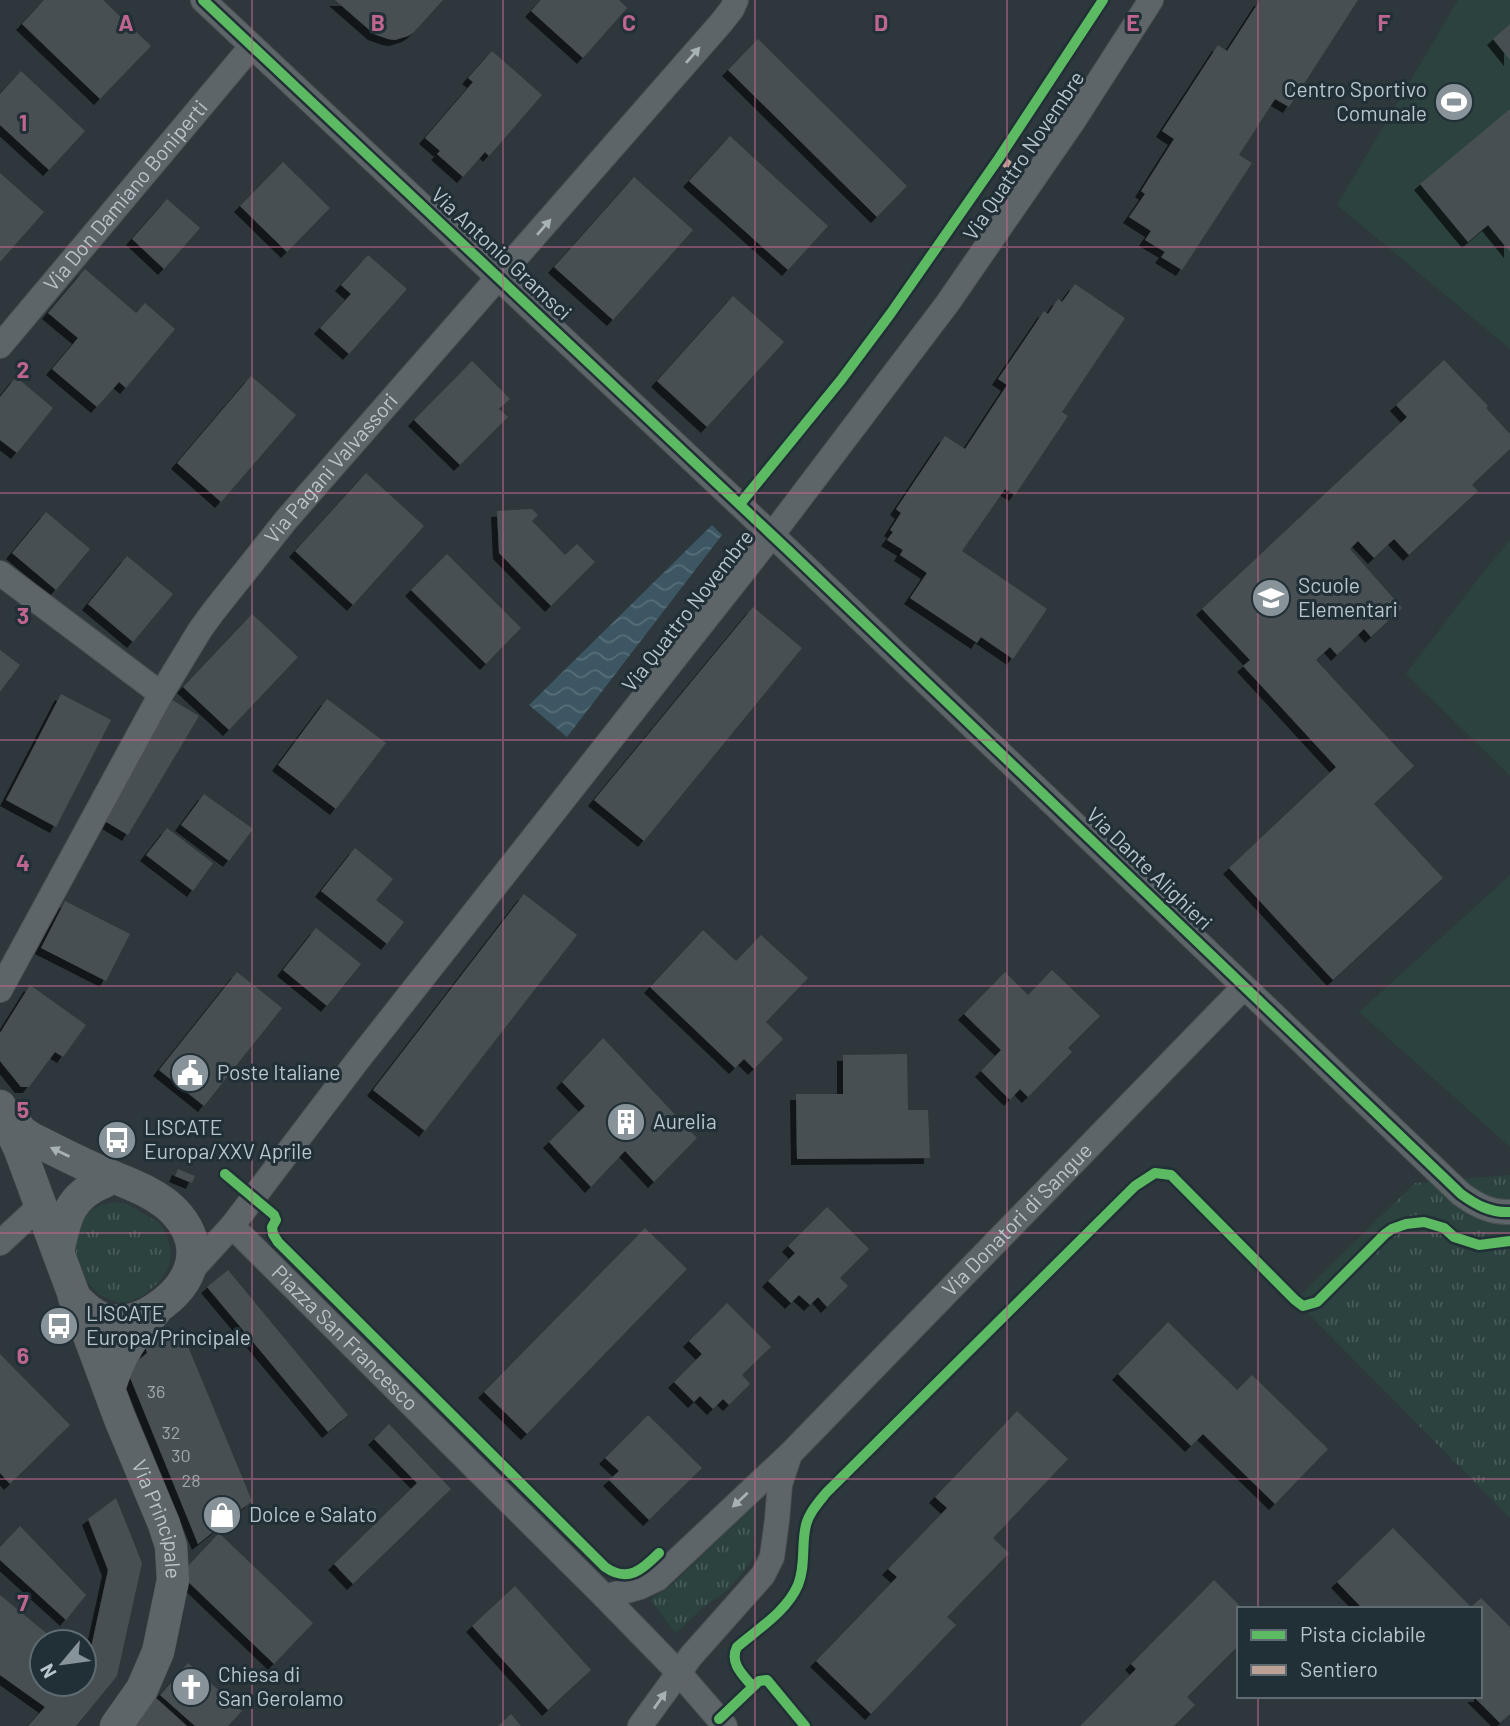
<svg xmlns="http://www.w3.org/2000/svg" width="1510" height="1726" font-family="Barlow,sans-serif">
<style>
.grass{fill:url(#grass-tufts)}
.garden{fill:#2b423e}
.water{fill:url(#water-waves)}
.building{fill:#474f52;filter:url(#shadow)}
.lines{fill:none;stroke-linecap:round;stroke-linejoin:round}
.minor-casing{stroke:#4c5256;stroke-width:26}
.tertiary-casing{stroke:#4c5256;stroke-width:33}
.minor{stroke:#5e6569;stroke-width:24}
.tertiary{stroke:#5e6569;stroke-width:32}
.quiet{stroke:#bda197;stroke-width:9;stroke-dasharray:18 9;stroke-linecap:butt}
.cycleway-casing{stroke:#213036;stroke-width:15}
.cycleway{stroke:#5cba63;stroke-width:10}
.oneway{fill:#a7b2b7}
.grid{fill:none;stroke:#be668d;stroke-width:2;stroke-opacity:0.55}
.labels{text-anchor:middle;stroke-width:6;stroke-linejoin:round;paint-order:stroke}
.number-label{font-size:18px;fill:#9ca8ad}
.poi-label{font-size:21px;fill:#b9c5cb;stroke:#213036;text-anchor:start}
.street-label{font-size:21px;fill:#b9c5cb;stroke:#213036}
.grid-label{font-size:23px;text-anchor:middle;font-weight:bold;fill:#be668d;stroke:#213036;stroke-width:6;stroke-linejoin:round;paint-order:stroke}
</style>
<defs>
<pattern id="grass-tufts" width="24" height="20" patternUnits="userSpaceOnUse" patternTransform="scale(1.75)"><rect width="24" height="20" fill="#2b423e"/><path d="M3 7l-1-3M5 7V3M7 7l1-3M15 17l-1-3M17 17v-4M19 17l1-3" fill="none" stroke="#485c59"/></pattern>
<pattern id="water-waves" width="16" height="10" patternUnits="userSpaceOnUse" patternTransform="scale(1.75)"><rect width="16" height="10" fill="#3c5763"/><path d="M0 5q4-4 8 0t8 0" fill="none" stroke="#566e78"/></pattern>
<filter id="shadow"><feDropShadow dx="-6" dy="6" stdDeviation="0" flood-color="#0009"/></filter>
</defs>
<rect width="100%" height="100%" fill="#2e373b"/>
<!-- grass -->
<path class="grass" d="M 1510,1175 L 1510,1518 L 1295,1300 L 1415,1183 Z
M 115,1202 L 127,1204 L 159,1223 L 167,1235 L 171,1252 L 169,1267 L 159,1282 L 145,1294 L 132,1301 L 118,1303 L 100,1295 L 88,1283 L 76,1254 L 76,1235 L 80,1223 L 87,1212 L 101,1205 Z
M 756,1503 L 754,1558 L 728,1590 L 701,1609 L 676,1633 L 650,1600 L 673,1584 Z"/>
<!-- garden -->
<path class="garden" d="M 1458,0 L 1510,0 L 1510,349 L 1337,205 Z
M 1510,540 L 1510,776 L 1406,674 L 1480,576 Z
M 1510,875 L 1510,1147 L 1359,1012 Z"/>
<!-- water -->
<path class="water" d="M 712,525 L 722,535 L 567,737 L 529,705 Z"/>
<!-- building -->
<path class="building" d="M 44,0 L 103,0 L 151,46 L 100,99 L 22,24 Z
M 335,0 L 443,0 L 414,32 L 408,36 L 395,40 L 388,39 L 374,34 Z
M 541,0 L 619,0 L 627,8 L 583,58 L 531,11 Z
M 1260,0 L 1358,0 L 1289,107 L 1275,99 L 1239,155 L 1252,163 L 1182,270 L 1161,257 L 1165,252 L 1145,240 L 1151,231 L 1129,217 L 1145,194 L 1141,191 L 1174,139 L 1162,131 L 1218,45 L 1227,51 Z
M 1510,24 L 1510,60 L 1493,39 Z
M 758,39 L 907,186 L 877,217 L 728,70 Z
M 492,51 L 542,95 L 489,156 L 485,152 L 463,177 L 437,154 L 440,151 L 425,138 L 473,82 L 468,78 Z
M 21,71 L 85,131 L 49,170 L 0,125 L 0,94 Z
M 1510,109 L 1510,252 L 1488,225 L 1468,242 L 1420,184 Z
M 730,136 L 828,226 L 788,270 L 689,181 Z
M 283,162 L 330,208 L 287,252 L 240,206 Z
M 0,173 L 44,212 L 0,262 Z
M 634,177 L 693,230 L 613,320 L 554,267 Z
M 167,199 L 200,228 L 164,269 L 132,239 Z
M 368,255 L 407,289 L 349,354 L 320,328 L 351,294 L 341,285 Z
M 85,269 L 136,313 L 145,303 L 175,329 L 126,388 L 119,382 L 97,407 L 52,369 L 78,338 L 48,313 Z
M 1075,284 L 1125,318 L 1062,412 L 1068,416 L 1015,495 L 1005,489 L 962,551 L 1047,609 L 1013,659 L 981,637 L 977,643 L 910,598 L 927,573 L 900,555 L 903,550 L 887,540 L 893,532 L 890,530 L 901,513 L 896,509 L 945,436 L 965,449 L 1007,385 L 998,379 L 1044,311 L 1048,314 L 1058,299 L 1062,302 Z
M 733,296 L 784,342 L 707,427 L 657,381 Z
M 1444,360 L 1488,406 L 1486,408 L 1510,434 L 1510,449 L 1472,485 L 1478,491 L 1409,555 L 1394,539 L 1374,558 L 1358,541 L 1350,549 L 1402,608 L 1371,637 L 1364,629 L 1337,655 L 1330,647 L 1316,660 L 1414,766 L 1374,804 L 1443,878 L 1333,980 L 1229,868 L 1336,767 L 1243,666 L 1250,660 L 1202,609 L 1407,417 L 1396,405 Z
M 472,361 L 510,399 L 499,409 L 508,417 L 460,465 L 414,420 Z
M 251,376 L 296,415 L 221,502 L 177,463 Z
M 16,377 L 53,408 L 17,453 L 0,440 L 0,397 Z
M 366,473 L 424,526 L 353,605 L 295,551 Z
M 532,509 L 538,515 L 532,521 L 565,555 L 577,544 L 595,562 L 551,606 L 499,553 L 497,511 Z
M 46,512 L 90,549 L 56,590 L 12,553 Z
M 447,554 L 521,628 L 486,664 L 411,590 Z
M 127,556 L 173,594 L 133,642 L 88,604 Z
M 753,607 L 802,648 L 644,841 L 594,800 Z
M 252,614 L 298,657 L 229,730 L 183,687 Z
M 0,650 L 20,665 L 0,692 Z
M 61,694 L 111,720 L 56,827 L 6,800 Z
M 169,698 L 199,716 L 128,835 L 98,817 Z
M 327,699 L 386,743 L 336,809 L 278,765 Z
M 204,794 L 253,829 L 229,861 L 181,825 Z
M 167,828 L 213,863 L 193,891 L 146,855 Z
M 355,848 L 393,879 L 376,900 L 404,922 L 387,944 L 321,891 Z
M 524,894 L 577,935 L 425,1131 L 373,1090 Z
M 65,901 L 130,934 L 106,981 L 41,948 Z
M 316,928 L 361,964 L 327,1006 L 283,970 Z
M 703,930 L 736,961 L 761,935 L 808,978 L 766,1022 L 783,1039 L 754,1069 L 744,1059 L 735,1068 L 650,987 Z
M 1052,970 L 1100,1016 L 1068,1048 L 1072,1052 L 1028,1097 L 1020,1089 L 1010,1100 L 981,1071 L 1001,1050 L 964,1014 L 1005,972 L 1028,995 Z
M 237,972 L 282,1008 L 204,1106 L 159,1070 Z
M 30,985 L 86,1025 L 63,1057 L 55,1052 L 29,1087 L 21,1087 L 0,1061 L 0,1033 Z
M 603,1038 L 697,1138 L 654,1182 L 625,1151 L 591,1187 L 549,1142 L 585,1106 L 562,1082 Z
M 907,1054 L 908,1110 L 928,1110 L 930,1158 L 797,1159 L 796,1094 L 843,1094 L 843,1055 Z
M 178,1169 L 195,1176 L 192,1183 L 175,1176 Z
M 827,1207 L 869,1249 L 840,1278 L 848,1286 L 827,1307 L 818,1297 L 810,1305 L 799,1295 L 791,1303 L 768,1281 L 795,1253 L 788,1246 Z
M 645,1228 L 687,1269 L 527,1434 L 484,1392 Z
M 228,1270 L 348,1415 L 328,1432 L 207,1287 Z
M 727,1303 L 771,1347 L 742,1375 L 750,1384 L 729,1405 L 723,1399 L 713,1409 L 700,1396 L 694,1402 L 674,1382 L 702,1354 L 689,1341 Z
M 1168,1322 L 1237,1390 L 1252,1375 L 1328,1449 L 1275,1504 L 1203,1434 L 1191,1446 L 1118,1374 Z
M 182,1332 L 252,1501 L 198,1544 L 127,1370 L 147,1353 L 145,1345 Z
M 0,1354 L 70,1425 L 10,1484 L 0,1473 Z
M 1017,1411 L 1068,1459 L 993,1538 L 1009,1553 L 947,1617 L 956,1625 L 871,1714 L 816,1661 L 897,1577 L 888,1569 L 947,1508 L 935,1497 Z
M 648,1415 L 702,1468 L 649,1520 L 609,1480 L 619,1471 L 605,1458 Z
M 389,1424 L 451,1489 L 353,1584 L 334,1564 L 417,1483 L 374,1439 Z
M 116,1498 L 142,1563 L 117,1676 L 76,1726 L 28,1726 L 45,1707 L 0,1675 L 0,1595 L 57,1642 L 42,1642 L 42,1684 L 84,1684 L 84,1664 L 87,1666 L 108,1570 L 88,1519 Z
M 20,1526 L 86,1595 L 66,1620 L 0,1560 L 0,1547 Z
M 1393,1528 L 1471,1607 L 1481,1598 L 1510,1627 L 1510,1714 L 1500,1723 L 1473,1696 L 1480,1696 L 1480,1609 L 1363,1609 L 1337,1582 Z
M 219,1533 L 313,1623 L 274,1664 L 180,1574 Z
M 1214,1580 L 1243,1609 L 1239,1609 L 1239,1645 L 1187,1697 L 1195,1705 L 1174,1726 L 1080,1726 L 1136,1669 L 1131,1664 Z
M 515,1586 L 591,1670 L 548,1710 L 472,1626 Z
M 188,1663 L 242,1711 L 228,1726 L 195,1726 L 160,1695 Z
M 155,1697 L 187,1726 L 132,1726 Z
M 511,1714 L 521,1726 L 498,1726 Z"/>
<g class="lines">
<!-- minor casing -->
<g class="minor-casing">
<g id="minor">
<path d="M 203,0 L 789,551 L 1461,1194 C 1476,1205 1491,1213 1510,1212"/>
<path id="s1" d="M 0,346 L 251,47"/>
<path d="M 0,573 L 161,694"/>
<path id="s2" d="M 0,990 L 161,694 L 200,630 L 213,612 L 286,520 L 721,23 L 732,9 L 736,0"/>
<path id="s3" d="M 232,1226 L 605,1597 L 679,1673 L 725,1726"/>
<path d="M 0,1243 L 40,1206"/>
<path d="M 189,1273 L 232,1226 L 358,1060 L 772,535 L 947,304 L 1074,120 L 1151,0"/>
<path id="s4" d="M 605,1597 L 640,1587 L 657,1579 L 790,1454 L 1244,987"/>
<path d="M 640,1726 L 691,1656 L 763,1575 L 772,1557 L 777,1520 L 780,1484 L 789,1457"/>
</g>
</g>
<!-- tertiary casing -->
<g class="tertiary-casing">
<g id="tertiary">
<path id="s5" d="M 0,1106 L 20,1150 L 120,1419 L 164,1524 L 171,1546 L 173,1580 L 158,1652 L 142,1689 L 116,1726"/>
<path d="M 8,1115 L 22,1132 L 31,1138 C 53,1149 76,1161 99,1171 C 124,1182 154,1191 174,1211 C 208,1247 192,1285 155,1309 C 140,1319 122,1324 104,1319 C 92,1315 83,1306 74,1297"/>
<path d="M 58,1252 C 65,1218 69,1196 104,1182"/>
<path d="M 109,1389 C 120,1353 131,1338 156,1310"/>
</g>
</g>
<!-- minor -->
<use href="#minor" class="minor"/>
<!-- tertiary -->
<use href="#tertiary" class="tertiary"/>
<!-- quiet -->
<path class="quiet" d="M 999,158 L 1014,169"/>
<!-- cycleway casing -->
<g class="cycleway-casing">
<path id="cycleway" d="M 203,0 L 789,551 L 1461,1194 C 1476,1205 1491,1213 1510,1212
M 740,504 L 841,380 L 891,313 L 999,158 L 1103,0
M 225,1174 L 274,1215 L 276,1220 L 272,1227 L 273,1234 L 278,1242 L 605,1567 C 628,1583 642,1570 659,1553
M 753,1687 C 743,1675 729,1663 737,1647 C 758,1629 787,1611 798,1585 C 806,1565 801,1545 806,1525 C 809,1513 818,1503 826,1493 L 1135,1186 L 1155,1173 L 1171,1175 L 1295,1300 L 1303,1306 L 1317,1302 L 1385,1234 L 1392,1229 L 1406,1224 L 1424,1222 L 1444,1228 L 1454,1237 L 1479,1245 L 1510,1241
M 719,1719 L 759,1681 L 767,1680 L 805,1726"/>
</g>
<!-- cycleway -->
<use href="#cycleway" class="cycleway"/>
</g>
<!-- one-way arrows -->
<defs><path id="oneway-solid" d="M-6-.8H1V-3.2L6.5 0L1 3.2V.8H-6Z" transform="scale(1.75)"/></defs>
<g class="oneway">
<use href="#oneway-solid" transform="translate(693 55) rotate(-49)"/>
<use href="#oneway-solid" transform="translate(544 227) rotate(-49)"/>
<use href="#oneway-solid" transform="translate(60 1152) rotate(-154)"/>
<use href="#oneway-solid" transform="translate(740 1500) rotate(137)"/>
<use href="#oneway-solid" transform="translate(660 1700) rotate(-55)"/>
</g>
<!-- grid -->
<path class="grid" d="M 252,0 L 252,1726M 503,0 L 503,1726M 755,0 L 755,1726M 1007,0 L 1007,1726M 1258,0 L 1258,1609M 0,247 L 1510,247M 0,493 L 1510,493M 0,740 L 1510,740M 0,986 L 1510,986M 0,1233 L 1510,1233M 0,1479 L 1510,1479M 1258,1696 L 1258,1726"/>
<!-- icons -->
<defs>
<g id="stadium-disc" transform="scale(2.0125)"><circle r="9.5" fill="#889399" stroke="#213036"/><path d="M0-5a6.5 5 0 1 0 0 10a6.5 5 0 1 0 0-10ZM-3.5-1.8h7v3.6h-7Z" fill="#fff"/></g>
<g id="school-disc" transform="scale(2.0125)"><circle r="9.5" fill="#889399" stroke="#213036"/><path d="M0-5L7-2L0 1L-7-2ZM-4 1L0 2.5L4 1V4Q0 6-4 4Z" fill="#fff"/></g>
<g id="civic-disc" transform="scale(2.0125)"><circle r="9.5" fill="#889399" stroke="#213036"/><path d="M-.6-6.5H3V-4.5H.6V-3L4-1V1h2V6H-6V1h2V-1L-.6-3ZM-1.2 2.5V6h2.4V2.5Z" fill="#fff"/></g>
<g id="building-disc" transform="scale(2.0125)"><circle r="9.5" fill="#889399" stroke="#213036"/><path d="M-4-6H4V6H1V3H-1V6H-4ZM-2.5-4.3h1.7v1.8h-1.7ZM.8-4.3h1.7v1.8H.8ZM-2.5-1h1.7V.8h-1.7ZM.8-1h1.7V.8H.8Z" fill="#fff"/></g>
<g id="bus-disc" transform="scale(2.0125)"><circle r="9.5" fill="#889399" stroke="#213036"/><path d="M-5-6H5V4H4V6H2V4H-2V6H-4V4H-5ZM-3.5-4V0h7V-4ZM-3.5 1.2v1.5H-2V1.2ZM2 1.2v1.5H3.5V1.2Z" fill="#fff"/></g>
<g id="shop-disc" transform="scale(2.0125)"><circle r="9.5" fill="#889399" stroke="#213036"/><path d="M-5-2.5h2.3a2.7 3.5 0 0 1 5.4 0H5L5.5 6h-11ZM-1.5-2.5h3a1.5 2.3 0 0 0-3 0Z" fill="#fff"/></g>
<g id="church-disc" transform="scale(2.0125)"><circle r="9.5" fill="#889399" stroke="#213036"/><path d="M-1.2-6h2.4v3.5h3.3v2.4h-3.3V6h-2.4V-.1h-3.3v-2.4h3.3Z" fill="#fff"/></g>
</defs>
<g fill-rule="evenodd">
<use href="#stadium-disc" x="1454" y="102"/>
<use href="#school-disc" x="1271" y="598"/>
<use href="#civic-disc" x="190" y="1073"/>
<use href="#building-disc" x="626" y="1122"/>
<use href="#bus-disc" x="117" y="1140"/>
<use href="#bus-disc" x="59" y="1326"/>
<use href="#shop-disc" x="222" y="1515"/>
<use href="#church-disc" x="191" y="1687"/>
</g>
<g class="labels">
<!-- number labels -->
<g class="number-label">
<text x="156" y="1398">36</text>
<text x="171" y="1439">32</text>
<text x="181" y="1462">30</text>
<text x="191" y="1487">28</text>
</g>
<!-- poi labels -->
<g class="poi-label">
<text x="1427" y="97" text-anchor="end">Centro Sportivo<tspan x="1427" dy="24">Comunale</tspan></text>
<text x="1298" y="593">Scuole<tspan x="1298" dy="24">Elementari</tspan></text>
<text x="217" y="1080">Poste Italiane</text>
<text x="653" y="1129">Aurelia</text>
<text x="144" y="1135">LISCATE<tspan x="144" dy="24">Europa/XXV Aprile</tspan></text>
<text x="86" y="1321">LISCATE<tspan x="86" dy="24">Europa/Principale</tspan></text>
<text x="249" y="1522">Dolce e Salato</text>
<text x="218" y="1682">Chiesa di<tspan x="218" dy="24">San Gerolamo</tspan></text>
</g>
<!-- street labels -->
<g class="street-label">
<text transform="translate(1024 156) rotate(-56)" y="7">Via Quattro Novembre</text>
<text dy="7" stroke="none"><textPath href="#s1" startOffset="196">Via Don Damiano Boniperti</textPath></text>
<text transform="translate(501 254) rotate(43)" y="7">Via Antonio Gramsci</text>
<text dy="7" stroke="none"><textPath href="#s2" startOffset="620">Via Pagani Valvassori</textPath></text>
<text transform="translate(688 611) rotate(-52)" y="7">Via Quattro Novembre</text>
<text transform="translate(1149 869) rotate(44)" y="7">Via Dante Alighieri</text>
<text dy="7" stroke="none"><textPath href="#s4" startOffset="564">Via Donatori di Sangue</textPath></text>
<text dy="7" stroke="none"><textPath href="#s3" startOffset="159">Piazza San Francesco</textPath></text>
<text dy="7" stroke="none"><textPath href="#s5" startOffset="443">Via Principale</textPath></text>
</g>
</g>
<g class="grid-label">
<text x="126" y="31">A</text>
<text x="378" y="31">B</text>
<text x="629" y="31">C</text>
<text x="881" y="31">D</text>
<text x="1133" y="31">E</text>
<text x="1384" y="31">F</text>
<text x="23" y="131">1</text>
<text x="23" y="378">2</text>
<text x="23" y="624">3</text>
<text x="23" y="871">4</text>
<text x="23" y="1118">5</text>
<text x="23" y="1364">6</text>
<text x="23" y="1611">7</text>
</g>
<!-- legend -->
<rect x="1237" y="1607" width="245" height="91" fill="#213036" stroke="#5e6c72" stroke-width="2"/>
<rect x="1251" y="1630" width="35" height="10" fill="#5cba63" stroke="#5e6c72" stroke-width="2"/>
<text x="1300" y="1642" font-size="21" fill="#b9c5cb">Pista ciclabile</text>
<rect x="1251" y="1665" width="35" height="10" fill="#bda197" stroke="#5e6c72" stroke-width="2"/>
<text x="1300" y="1677" font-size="21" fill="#b9c5cb">Sentiero</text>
<!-- north arrow -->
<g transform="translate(63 1663) rotate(241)"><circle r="33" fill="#213036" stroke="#5e6c72" stroke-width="2"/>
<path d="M0-5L12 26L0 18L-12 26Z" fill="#889399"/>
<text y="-10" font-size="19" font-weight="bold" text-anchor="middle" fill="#b9c5cb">N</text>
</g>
</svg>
